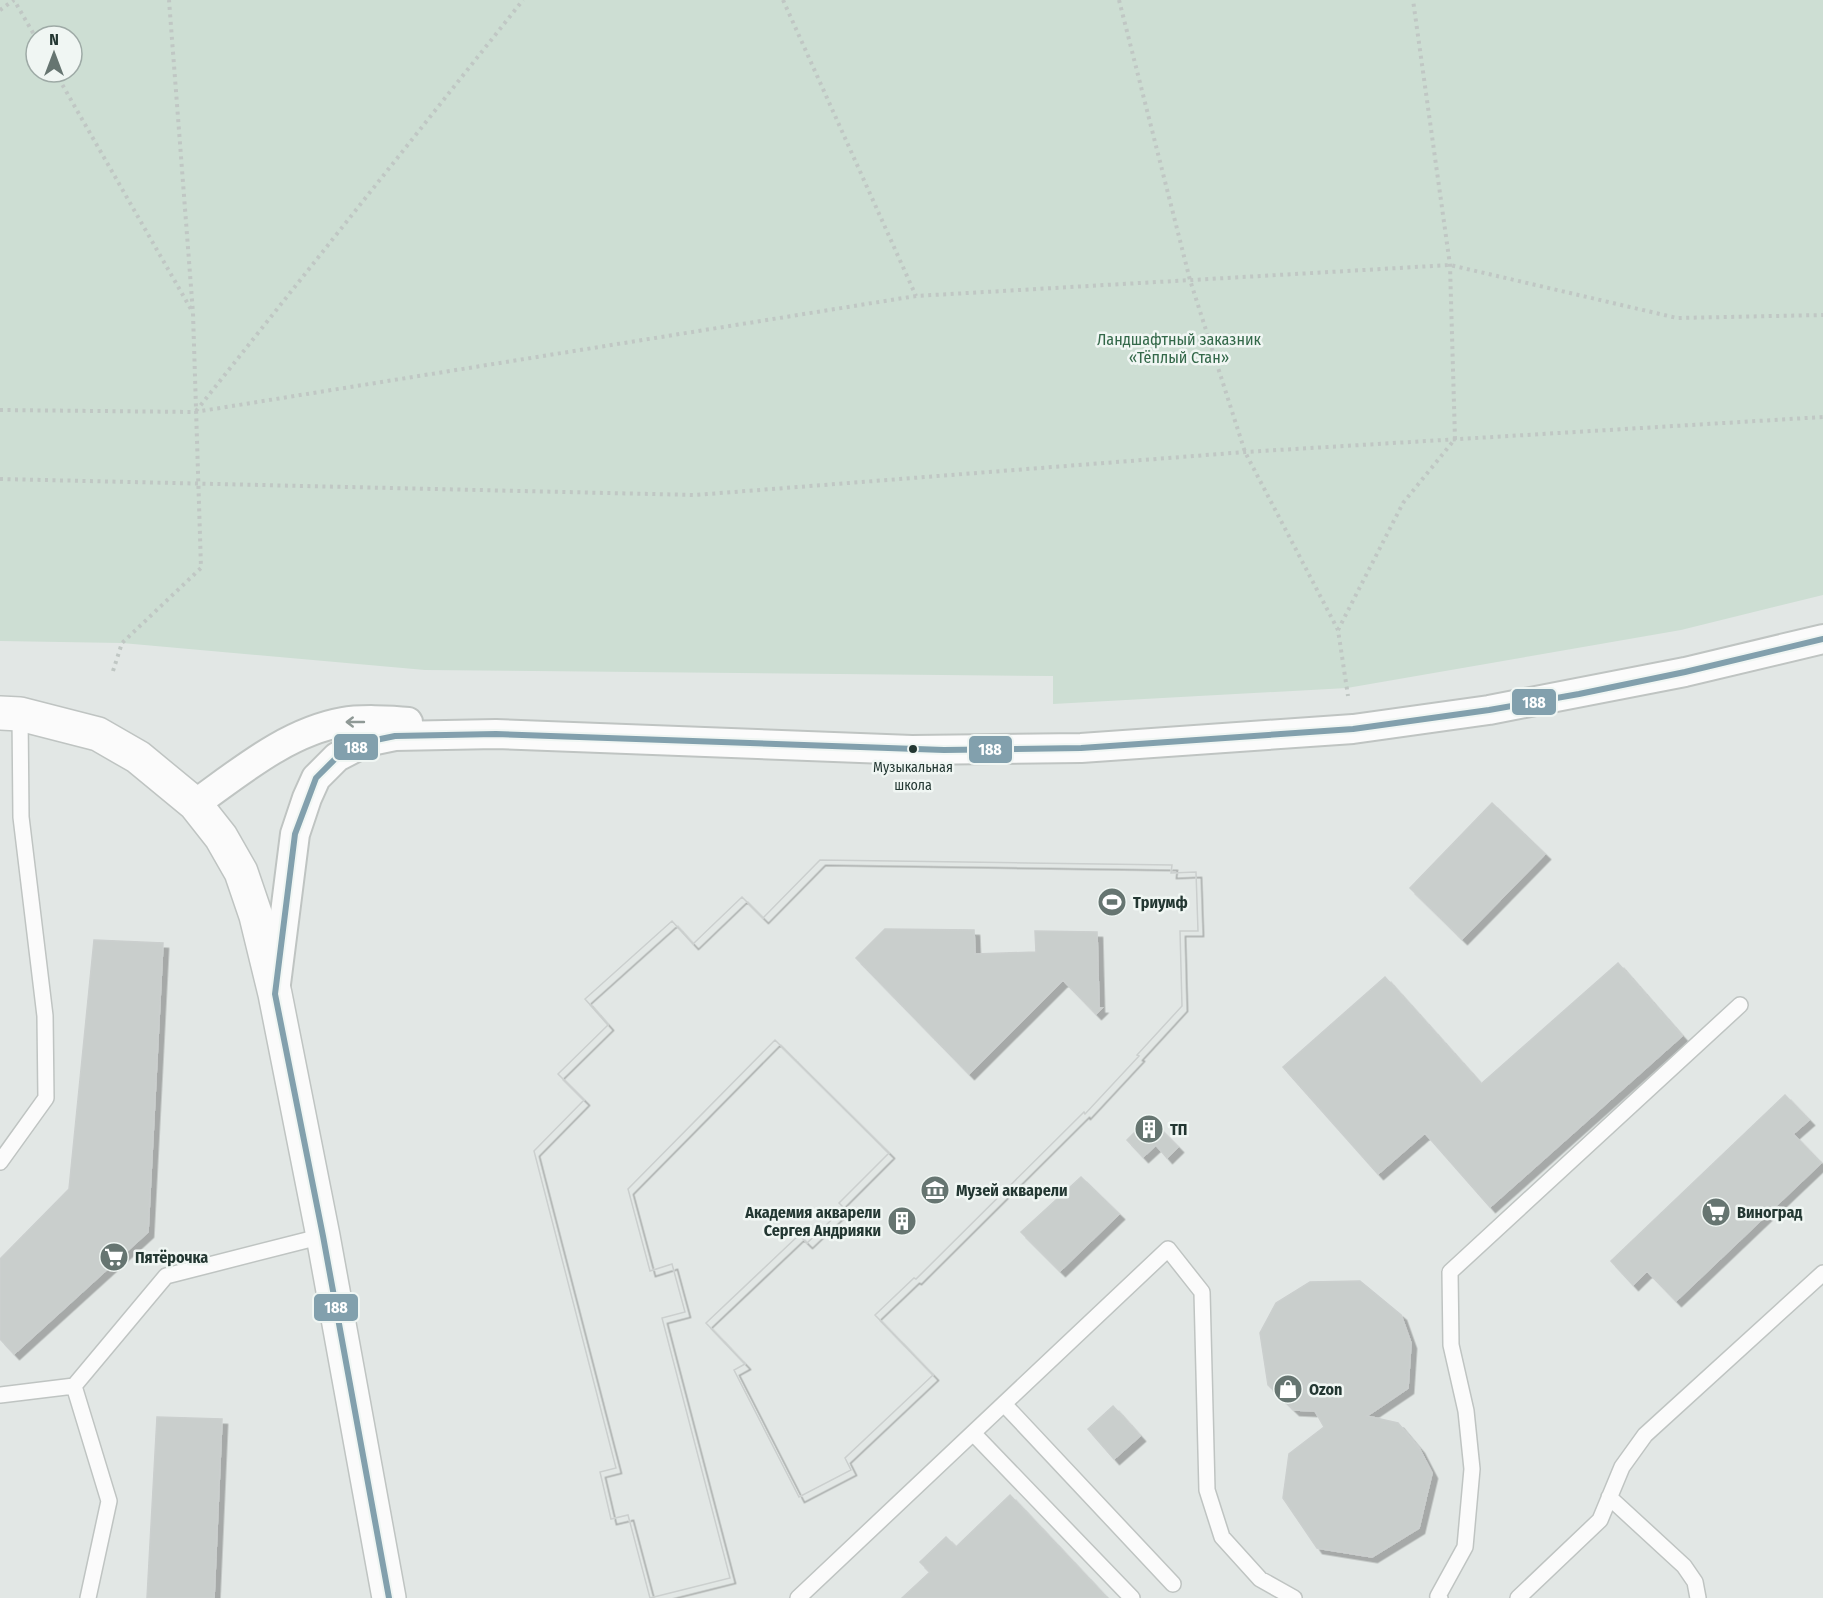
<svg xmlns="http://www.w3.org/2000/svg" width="1823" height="1598" font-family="'Fira Sans Condensed',sans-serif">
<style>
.green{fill:#cdded3;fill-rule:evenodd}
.building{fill:#c9cecc;stroke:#cbcfce;stroke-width:1.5;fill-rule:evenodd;filter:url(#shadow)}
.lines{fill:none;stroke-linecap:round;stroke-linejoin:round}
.lane-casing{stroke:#bfc4c2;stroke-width:18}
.street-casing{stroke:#bfc4c2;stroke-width:32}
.secondary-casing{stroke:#bfc4c2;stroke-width:36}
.path{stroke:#c0c7c4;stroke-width:4;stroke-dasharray:3 4.5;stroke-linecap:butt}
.lane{stroke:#fbfbfb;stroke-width:15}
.street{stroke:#fbfbfb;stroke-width:28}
.secondary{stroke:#fbfbfb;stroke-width:33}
.bus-1-casing{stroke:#f0f6f3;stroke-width:10}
.bus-1{stroke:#82a0ad;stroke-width:6}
.oneway{stroke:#8f9996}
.bus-dot{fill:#233732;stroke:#f0f6f3;stroke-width:2}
.labels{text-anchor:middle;stroke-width:5;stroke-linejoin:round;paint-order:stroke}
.bus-label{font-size:14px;fill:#233732;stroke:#f0f6f3}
.park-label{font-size:16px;fill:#336849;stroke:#f0f6f3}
.poi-label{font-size:16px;font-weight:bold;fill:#233732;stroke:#f0f6f3;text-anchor:start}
.line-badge{stroke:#f0f6f3;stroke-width:2}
.badge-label{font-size:16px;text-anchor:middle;font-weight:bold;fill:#fff}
</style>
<defs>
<filter id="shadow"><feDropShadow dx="5.5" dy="5.5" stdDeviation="0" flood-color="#0004"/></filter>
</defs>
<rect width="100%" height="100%" fill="#e2e7e5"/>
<!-- green -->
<path class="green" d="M 0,0 L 1823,0 L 1823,595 L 1681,630 L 1347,688 L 1053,704 L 1053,676 L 425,670 L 122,643 L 0,641 ZM 36,36 L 72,36 L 72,72 L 36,72 Z"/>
<!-- building -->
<path class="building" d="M 1492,803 L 1545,854 L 1462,939 L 1410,888 Z
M 820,860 L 1172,865 L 1171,873 L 1196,872 L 1198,931 L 1180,931 L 1182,1006 L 1137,1055 L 1139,1056 L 1085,1114 L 1084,1112 L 916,1279 L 914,1278 L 875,1315 L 933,1375 L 845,1458 L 851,1470 L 799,1497 L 734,1370 L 745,1364 L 706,1323 L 799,1235 L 807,1243 L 844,1208 L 839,1203 L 889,1153 L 775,1040 L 628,1189 L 650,1271 L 672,1264 L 685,1312 L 662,1318 L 730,1578 L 650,1598 L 628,1515 L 611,1519 L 600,1472 L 616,1468 L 534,1151 L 584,1100 L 558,1074 L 608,1025 L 585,999 L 672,921 L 693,944 L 742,897 L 763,918 ZM 885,929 L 974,930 L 975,954 L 1036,952 L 1035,931 L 1097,932 L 1099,1008 L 1102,1008 L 1096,1014 L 1063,980 L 969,1074 L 856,958 Z
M 820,860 L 1172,865 L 1171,873 L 1196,872 L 1198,931 L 1180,931 L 1182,1006 L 1137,1055 L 1139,1056 L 1085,1114 L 1084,1112 L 916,1279 L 914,1278 L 875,1315 L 933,1375 L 845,1458 L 851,1470 L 799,1497 L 734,1370 L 745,1364 L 706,1323 L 799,1235 L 807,1243 L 844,1208 L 839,1203 L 889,1153 L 775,1040 L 628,1189 L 650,1271 L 672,1264 L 685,1312 L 662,1318 L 730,1578 L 650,1598 L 628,1515 L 611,1519 L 600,1472 L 616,1468 L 534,1151 L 584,1100 L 558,1074 L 608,1025 L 585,999 L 672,921 L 693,944 L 742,897 L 763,918 Z
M 94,940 L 163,943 L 148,1232 L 14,1354 L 0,1339 L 0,1259 L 69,1189 Z
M 1618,963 L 1682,1036 L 1490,1207 L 1425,1133 L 1378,1174 L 1283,1067 L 1385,977 L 1481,1084 Z
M 1785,1095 L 1809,1120 L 1793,1134 L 1821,1163 L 1676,1301 L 1647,1271 L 1633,1285 L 1611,1261 Z
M 1149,1118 L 1178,1147 L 1167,1158 L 1156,1145 L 1143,1157 L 1127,1140 Z
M 1081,1177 L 1119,1214 L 1060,1271 L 1021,1232 Z
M 1360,1281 L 1401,1315 L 1411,1343 L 1408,1388 L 1367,1416 L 1398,1423 L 1419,1448 L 1432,1473 L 1419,1528 L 1372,1557 L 1317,1548 L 1283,1498 L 1289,1454 L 1324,1427 L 1315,1411 L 1294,1410 L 1268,1385 L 1260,1333 L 1276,1303 L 1310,1282 Z
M 1113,1406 L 1140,1436 L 1114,1459 L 1088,1429 Z
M 157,1417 L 222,1419 L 214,1598 L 147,1598 Z
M 1010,1495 L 1107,1598 L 902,1598 L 930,1572 L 920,1562 L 946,1537 L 956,1547 Z"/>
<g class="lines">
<!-- lane casing -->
<g class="lane-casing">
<path id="lane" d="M 0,1162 L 46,1098 L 45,1016 L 21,817 L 20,714
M 74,1386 L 166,1276 L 323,1236
M 0,1395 L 74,1386 L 109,1501 L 88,1598
M 1004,1404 L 1173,1584
M 973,1433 L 1132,1598
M 1609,1497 L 1684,1566 L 1695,1582 L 1698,1598
M 798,1598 L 1168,1249 L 1202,1292 L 1207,1490 L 1222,1537 L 1260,1579 L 1294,1598
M 1440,1598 L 1438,1596 L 1465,1547 L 1472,1469 L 1466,1411 L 1451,1345 L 1450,1272 L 1740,1005
M 1518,1598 L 1600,1520 L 1622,1467 L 1645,1435 L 1823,1273"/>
</g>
<!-- street casing -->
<g class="street-casing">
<path id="street" d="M 195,804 C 240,772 287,732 343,722 C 358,719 392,720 408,722
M 276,984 L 295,834 L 307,798 L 316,778 L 337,757 L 366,742 L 395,736 L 496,734 L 912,750 L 1081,748 L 1353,729 L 1489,710 L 1685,672 L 1823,639"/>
</g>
<!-- secondary casing -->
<g class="secondary-casing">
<path id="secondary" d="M 0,713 L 20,714 L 98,734 L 138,757 L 195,804 L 221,837 L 241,872 L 256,916 L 275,994 L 323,1236 L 389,1598"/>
</g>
<!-- path -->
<path class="path" d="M 783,0 L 916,296
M 1119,0 L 1190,280 L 1245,452 L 1338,630 L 1348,696
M 0,10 L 14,0 L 36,38
M 55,72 L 192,311
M 0,410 L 195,412 L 916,296 L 1450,265 L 1677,318 L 1823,315
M 196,411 L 523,0
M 0,479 L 695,495 L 1245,452 L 1823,417
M 1338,630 L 1403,503 L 1455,439 L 1450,265 L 1413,0
M 113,671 L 122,643 L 201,568 L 193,313 L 169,0"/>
<!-- lane -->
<use href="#lane" class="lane"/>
<!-- street -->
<use href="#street" class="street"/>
<!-- secondary -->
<use href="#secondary" class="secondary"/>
<!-- bus-1 casing -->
<g class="bus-1-casing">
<path id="bus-1" d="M 389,1598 L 323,1236 L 275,994 L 295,834 L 316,778 L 337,757 L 366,742 L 395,736 L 496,734 L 944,750 L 1081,748 L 1353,729 L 1489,710 L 1579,694 L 1685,672 L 1823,639"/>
</g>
<!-- bus-1 -->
<use href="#bus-1" class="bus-1"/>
</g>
<!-- one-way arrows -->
<defs><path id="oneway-shaft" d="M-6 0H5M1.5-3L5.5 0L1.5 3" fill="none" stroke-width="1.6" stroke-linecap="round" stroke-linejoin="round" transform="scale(1.5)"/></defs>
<use class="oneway" href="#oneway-shaft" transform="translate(355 722) rotate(180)"/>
<!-- icons -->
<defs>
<g id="stadium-disc" transform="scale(1.5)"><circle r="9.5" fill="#667571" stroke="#f0f6f3"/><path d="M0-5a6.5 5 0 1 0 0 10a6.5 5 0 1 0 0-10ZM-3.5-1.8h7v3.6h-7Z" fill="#fff"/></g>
<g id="building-disc" transform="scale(1.5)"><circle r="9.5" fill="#667571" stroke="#f0f6f3"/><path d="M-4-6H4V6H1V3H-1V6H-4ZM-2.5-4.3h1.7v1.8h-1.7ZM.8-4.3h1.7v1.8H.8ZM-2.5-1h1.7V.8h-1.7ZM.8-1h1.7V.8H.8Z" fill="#fff"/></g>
<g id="museum-disc" transform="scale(1.5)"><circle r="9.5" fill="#667571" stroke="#f0f6f3"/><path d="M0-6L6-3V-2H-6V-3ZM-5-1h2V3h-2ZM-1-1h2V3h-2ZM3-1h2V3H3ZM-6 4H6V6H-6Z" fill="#fff"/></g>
<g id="supermarket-disc" transform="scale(1.5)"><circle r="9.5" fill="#667571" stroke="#f0f6f3"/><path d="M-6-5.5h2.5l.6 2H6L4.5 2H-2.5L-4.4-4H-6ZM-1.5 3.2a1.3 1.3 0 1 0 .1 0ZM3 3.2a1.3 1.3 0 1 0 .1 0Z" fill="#fff"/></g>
<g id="shop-disc" transform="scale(1.5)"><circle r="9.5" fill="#667571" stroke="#f0f6f3"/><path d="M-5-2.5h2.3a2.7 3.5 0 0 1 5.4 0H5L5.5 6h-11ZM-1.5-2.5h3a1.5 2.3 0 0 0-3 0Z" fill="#fff"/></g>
</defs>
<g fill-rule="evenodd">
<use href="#stadium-disc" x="1112" y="902"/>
<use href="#building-disc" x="1149" y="1129"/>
<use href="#museum-disc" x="935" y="1190"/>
<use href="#supermarket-disc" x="1716" y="1212"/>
<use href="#building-disc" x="902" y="1221"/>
<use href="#supermarket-disc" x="114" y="1257"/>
<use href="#shop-disc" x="1288" y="1389"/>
</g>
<!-- markers -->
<circle class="bus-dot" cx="913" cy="749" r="5"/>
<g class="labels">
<!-- bus labels -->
<g class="bus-label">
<text x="913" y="772">Музыкальная<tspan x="913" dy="18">школа</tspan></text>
</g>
<!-- park labels -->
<g class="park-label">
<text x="1179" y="345">Ландшафтный заказник<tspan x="1179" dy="18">«Тёплый Стан»</tspan></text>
</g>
<!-- poi labels -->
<g class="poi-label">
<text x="1133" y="908">Триумф</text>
<text x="1170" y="1135">ТП</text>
<text x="956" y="1196">Музей акварели</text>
<text x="881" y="1218" text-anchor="end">Академия акварели<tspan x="881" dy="18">Сергея Андрияки</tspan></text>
<text x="1737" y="1218">Виноград</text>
<text x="135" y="1263">Пятёрочка</text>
<text x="1309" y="1395">Ozon</text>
</g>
</g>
<g class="line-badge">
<rect x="1511" y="688" width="46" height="28" rx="6" fill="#82a0ad"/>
<rect x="333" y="733" width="46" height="28" rx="6" fill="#82a0ad"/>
<rect x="968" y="735" width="45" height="29" rx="6" fill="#82a0ad"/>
<rect x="313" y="1293" width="46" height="29" rx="6" fill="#82a0ad"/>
</g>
<g class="badge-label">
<text x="1534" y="708">188</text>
<text x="356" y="753">188</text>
<text x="990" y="755">188</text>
<text x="336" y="1313">188</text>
</g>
<!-- north arrow -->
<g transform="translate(54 54)"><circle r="28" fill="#f0f6f3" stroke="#9eaaa6" stroke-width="1.5"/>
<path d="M0-4.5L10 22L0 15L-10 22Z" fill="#667571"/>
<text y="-9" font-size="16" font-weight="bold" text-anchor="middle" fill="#233732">N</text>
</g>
</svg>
